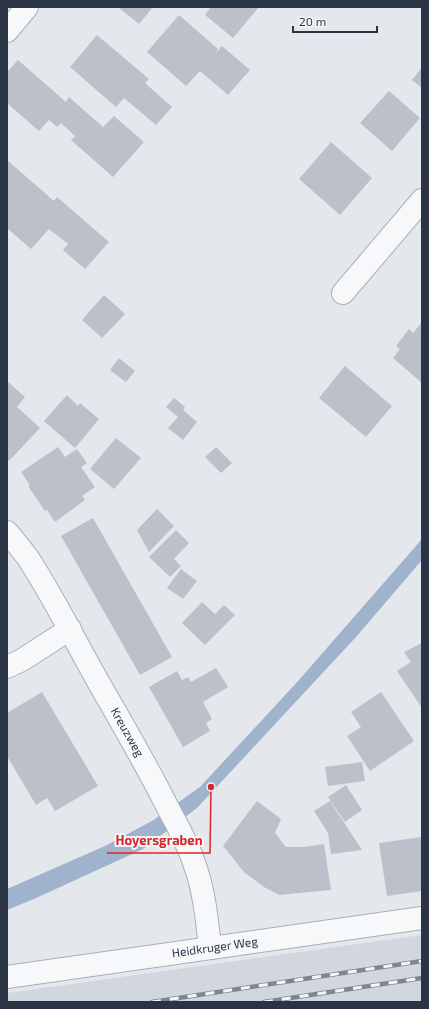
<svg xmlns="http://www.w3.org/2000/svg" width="429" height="1009" font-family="'Exo 2',sans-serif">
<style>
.built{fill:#d2d6de}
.water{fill:#9fb4cc}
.building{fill:#bbc0ca}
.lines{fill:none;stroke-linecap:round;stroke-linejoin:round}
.street-casing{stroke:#a9aeb7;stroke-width:24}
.street{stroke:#f7f8fa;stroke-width:22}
.rail-casing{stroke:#7d8696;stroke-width:4.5}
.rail{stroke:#f4f6f9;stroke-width:3;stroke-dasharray:9;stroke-linecap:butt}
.labels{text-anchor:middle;stroke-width:4;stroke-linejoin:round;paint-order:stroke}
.street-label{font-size:12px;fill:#2b3445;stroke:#f4f6f9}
.leader{fill:none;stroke:#d62828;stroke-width:1.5}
.callout-dot{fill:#d62828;stroke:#f4f6f9;stroke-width:1.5}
.callout-label{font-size:13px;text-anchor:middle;font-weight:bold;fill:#d62828;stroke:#f4f6f9;stroke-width:4;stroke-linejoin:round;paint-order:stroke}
</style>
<rect width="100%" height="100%" fill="#e4e7ec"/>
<!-- built -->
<path class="built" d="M 422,935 L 422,1002 L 7,1002 L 7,993 Z"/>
<!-- water -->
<path class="water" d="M 422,539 L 422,560 L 356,637 L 197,808 L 143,849 L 34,899 L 7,910 L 7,889 L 105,846 L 152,821 L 200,787 L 299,680 Z"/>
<!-- building -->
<path class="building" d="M 118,7 L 153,7 L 139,24 Z
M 211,7 L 259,7 L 233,38 L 205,15 Z
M 179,15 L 218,49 L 215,54 L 222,46 L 250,70 L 228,95 L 200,71 L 186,86 L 147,52 Z
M 97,35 L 149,79 L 145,83 L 172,107 L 156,125 L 124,98 L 116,107 L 70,67 Z
M 18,60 L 66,102 L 69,97 L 103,127 L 114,116 L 144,142 L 113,177 L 71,140 L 75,136 L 61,123 L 57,127 L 49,120 L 39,131 L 7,103 L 7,72 Z
M 422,67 L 422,88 L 412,80 Z
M 389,91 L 420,118 L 392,151 L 360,123 Z
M 331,142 L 372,178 L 340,215 L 299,179 Z
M 7,160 L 54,201 L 57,197 L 109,242 L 85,269 L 63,250 L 68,244 L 49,229 L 31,249 L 7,228 Z
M 104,295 L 125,314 L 102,338 L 82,320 Z
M 422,322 L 422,383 L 393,358 L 400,349 L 396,346 L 409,329 L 413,333 Z
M 119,358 L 135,371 L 126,382 L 110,370 Z
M 345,366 L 392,406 L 366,437 L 319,398 Z
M 7,381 L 25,397 L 17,407 L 40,428 L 9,461 L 7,459 Z
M 67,395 L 78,406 L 80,403 L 99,419 L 75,448 L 44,421 Z
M 174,398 L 185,407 L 183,410 L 197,422 L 183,440 L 168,428 L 178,417 L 166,407 Z
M 116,438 L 141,458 L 114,489 L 90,469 Z
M 58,447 L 65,457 L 77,449 L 87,463 L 81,467 L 95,487 L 82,496 L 85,500 L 55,522 L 47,510 L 45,511 L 28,486 L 30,485 L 21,472 Z
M 216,447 L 232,463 L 221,473 L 205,457 Z
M 157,509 L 174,526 L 149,552 L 137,530 Z
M 93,518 L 172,657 L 140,675 L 61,536 Z
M 176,530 L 189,543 L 174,559 L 181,566 L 170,577 L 149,557 Z
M 181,569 L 197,581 L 183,599 L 167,588 Z
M 202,602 L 215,614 L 224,605 L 235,615 L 205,645 L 182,623 Z
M 422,643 L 422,708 L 397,671 L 411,662 L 404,652 Z
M 216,668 L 228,687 L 203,702 L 212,719 L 206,723 L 210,731 L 183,747 L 149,687 L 177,671 L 182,680 L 188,677 L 191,682 Z
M 42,692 L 98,786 L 55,811 L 47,798 L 36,805 L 7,756 L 7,713 Z
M 381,692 L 414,741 L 370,771 L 347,736 L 361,727 L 351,712 Z
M 362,762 L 365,781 L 328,786 L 325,767 Z
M 346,785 L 362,810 L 345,822 L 328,797 Z
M 257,801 L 281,819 L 275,833 L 286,847 L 304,847 L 324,844 L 331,890 L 279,895 L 264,887 L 244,872 L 223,846 Z
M 330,801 L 362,850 L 331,854 L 328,833 L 314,811 Z
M 422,837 L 422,891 L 387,896 L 379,843 Z"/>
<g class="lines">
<!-- street casing -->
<g class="street-casing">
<g id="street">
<path d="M 7,31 L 27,7"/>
<path d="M 343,293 L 422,200"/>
<path id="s1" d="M 7,532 C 14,540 21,549 28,558 C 56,601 78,647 104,692 C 126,730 148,768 168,808 C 177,825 187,842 193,860 C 204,888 207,919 210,948"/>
<path d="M 7,667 L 22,660 L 70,629"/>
<path id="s2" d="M 7,977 L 422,918"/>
</g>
</g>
<!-- street -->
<use href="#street" class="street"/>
<!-- rail casing -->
<g class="rail-casing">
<path id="rail" d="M 152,1002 L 422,961
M 264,1002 L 422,978"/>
</g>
<!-- rail -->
<use href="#rail" class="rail"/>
</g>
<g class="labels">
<!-- street labels -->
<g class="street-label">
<text dy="4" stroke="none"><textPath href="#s1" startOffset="234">Kreuzweg</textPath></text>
<text dy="4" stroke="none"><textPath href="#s2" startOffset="210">Heidkruger Weg</textPath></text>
</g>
</g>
<!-- callouts -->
<path class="leader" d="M211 787L210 853H107"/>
<circle class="callout-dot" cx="211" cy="787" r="4"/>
<g class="callout-label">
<text x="159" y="845">Hoyersgraben</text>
</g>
<!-- border -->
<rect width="429" height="1009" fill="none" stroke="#2b3445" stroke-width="16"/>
<!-- scale -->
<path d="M293 26v6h84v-6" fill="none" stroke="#2b3445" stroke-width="2"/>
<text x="299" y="26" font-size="12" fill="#2b3445" stroke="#f4f6f9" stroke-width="3" paint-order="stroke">20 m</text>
</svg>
